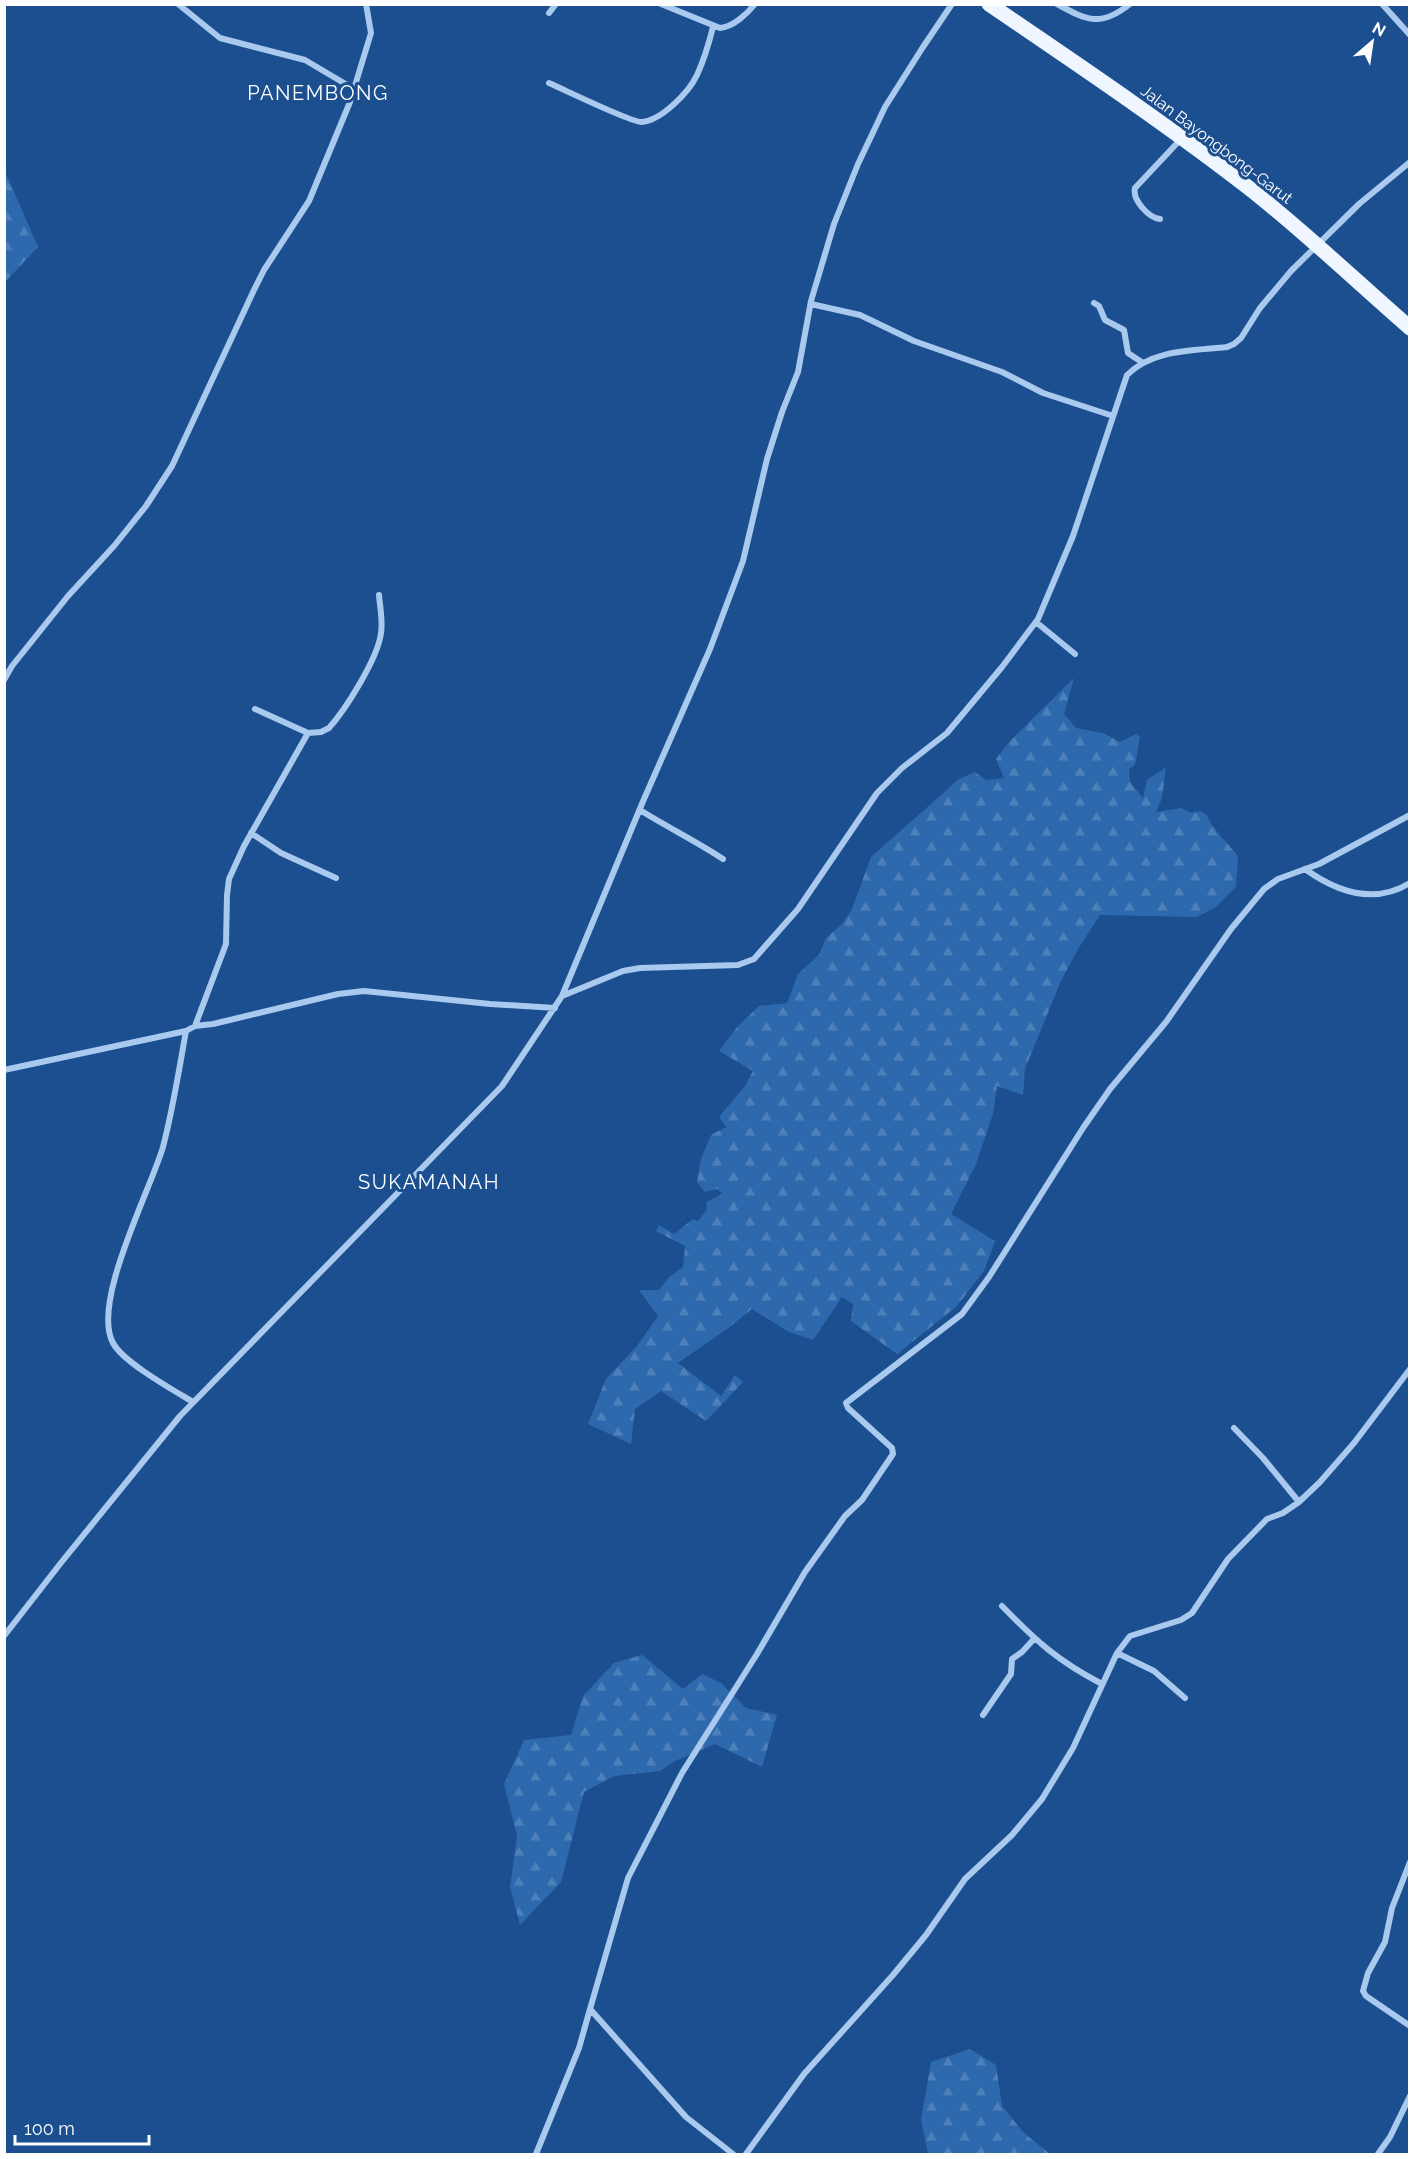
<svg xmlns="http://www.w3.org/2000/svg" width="1414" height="2159" font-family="Raleway,sans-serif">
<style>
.forest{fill:url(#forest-firs)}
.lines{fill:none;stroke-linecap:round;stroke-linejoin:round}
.minor{stroke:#a9c9ee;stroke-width:6}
.primary{stroke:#f0f6ff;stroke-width:15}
.labels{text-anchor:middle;stroke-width:6;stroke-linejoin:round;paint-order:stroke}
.street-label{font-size:16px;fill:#fff;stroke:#1b4f8f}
.quarter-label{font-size:20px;letter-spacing:1.5px;fill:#fff;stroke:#1b4f8f}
</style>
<defs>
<pattern id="forest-firs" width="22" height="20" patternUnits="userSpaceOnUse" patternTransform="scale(1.5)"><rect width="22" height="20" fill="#2e69ad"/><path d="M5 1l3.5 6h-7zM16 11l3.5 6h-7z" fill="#4d80b9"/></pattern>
</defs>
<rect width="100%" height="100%" fill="#1b4f8f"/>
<!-- forest -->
<path class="forest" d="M 4,169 L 38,247 L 5,282 L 4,282 Z
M 1074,678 L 1064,714 L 1076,728 L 1103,733 L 1120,742 L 1136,734 L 1140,737 L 1135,765 L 1129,769 L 1130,782 L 1143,798 L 1147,780 L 1166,767 L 1162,798 L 1156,812 L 1181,808 L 1191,813 L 1201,811 L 1207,815 C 1210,826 1230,846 1238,856 L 1236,887 L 1216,907 L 1197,917 L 1100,915 L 1078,949 L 1060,983 L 1025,1069 L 1023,1095 L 997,1086 L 993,1114 L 976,1164 L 951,1214 L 995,1241 L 984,1271 L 956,1307 L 897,1354 L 851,1321 L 853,1304 L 842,1297 L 813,1340 L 789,1332 L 752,1309 L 727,1329 L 678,1363 L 721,1396 L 735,1375 L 743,1382 L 706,1421 L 661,1391 L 635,1409 L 631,1444 L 588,1424 L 606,1379 L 637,1346 L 658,1316 L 639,1290 L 659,1290 L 669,1277 L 683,1267 L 685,1246 L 656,1231 L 659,1225 L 674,1234 L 693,1219 L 698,1221 L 707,1209 L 706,1202 L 722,1194 L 718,1189 L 705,1192 L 697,1182 L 701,1159 L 711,1135 L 726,1127 L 719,1117 L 745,1086 L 753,1071 L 719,1051 L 737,1027 L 759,1006 L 787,1003 L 798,974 L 819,955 L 826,938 L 843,923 L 852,909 L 871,857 L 959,779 L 975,772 L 986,780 L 1004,778 L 996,759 L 1009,742 Z
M 642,1655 L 683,1689 L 702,1674 L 721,1683 L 746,1708 L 777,1715 L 762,1767 L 715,1744 L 675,1761 L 660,1771 L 614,1776 L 584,1792 L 561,1882 L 520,1925 L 510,1887 L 517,1836 L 504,1784 L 524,1740 L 571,1735 L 583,1696 L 614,1663 Z
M 970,2049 L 996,2065 L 1002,2106 L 1023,2132 L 1050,2154 L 928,2154 L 921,2120 L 931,2062 Z"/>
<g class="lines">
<!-- minor -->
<path class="minor" d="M 178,4 L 220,38 L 305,60 L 354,89
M 661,4 L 720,28 C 733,27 747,14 755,4
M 1057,4 C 1088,21 1101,27 1130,4
M 1382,4 L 1410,35
M 549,13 L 556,4
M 549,83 C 563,89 632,123 642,122 C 662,120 689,92 697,75 C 704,60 709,43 713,27
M 1160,219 C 1149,218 1132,200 1135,188 L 1181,139
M 1094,303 L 1099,306 L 1105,320 L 1124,330 L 1128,353 L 1143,363
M 811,304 L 860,315 L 914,341 L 1002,372 L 1043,393 L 1113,416
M 1036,622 L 1075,654
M 4,680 L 12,666 L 68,596 L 114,546 L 146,506 L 172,466 L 254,290 L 264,270 L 309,201 L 350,102 L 371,33 L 366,4
M 308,733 L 321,732 L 329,728 C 346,709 378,658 381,633 C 383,621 380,607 379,595
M 640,810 C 667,827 696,841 723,859
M 251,833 L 281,853 L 336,878
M 1305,869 C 1337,892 1374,905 1410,883
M 562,996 L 644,799 L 710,649 L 743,561 L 767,459 L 782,412 L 798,372 L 811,301 L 834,224 L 858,164 L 885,107 L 923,47 L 952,4
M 195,1026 L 226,944 L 227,895 L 229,879 L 244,846 L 308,733 L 255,709
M 4,1070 L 186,1031
M 193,1402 C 173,1390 123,1362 113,1343 C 91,1303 150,1191 163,1147 C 173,1109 179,1070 186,1031 L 195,1026 L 213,1024 L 338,994 L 364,991 L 490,1004 L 555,1008
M 1234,1428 L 1263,1458 L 1299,1502
M 1002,1606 C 1037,1642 1058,1661 1102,1684
M 4,1636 L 60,1564 L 180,1416 L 502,1086 L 562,996 L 623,971 L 640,968 L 738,965 L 754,959 L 798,909 L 877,793 L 902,768 L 947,733 L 1002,667 L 1038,619 L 1073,536 L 1127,375 C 1153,349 1193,351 1227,347 L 1234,344 L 1241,338 L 1260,308 L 1291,271 L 1359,204 L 1410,162
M 1117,1653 L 1154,1671 L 1185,1698
M 983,1715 L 1011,1674 L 1012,1659 L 1022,1652 L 1034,1639
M 1410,1862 L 1392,1908 L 1385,1942 L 1368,1973 L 1363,1991 L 1366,1996 L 1410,2026
M 536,2154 L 579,2048 L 590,2009
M 733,2154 L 686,2117 L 590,2009 L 628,1878 L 682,1773 L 757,1654 L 805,1572 L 845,1516 L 862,1500 L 893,1454 L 892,1448 L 848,1408 L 846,1403 L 962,1314 L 989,1277 L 1083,1128 L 1110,1089 L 1166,1022 L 1231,929 L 1264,889 L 1278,879 L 1319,864 L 1410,815
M 746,2154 L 804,2074 L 893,1975 L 926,1935 L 965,1879 L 1012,1835 L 1042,1799 L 1073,1748 L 1117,1653 L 1130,1636 L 1181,1620 L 1192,1613 L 1228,1559 L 1267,1519 L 1283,1513 L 1299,1502 L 1320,1482 L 1354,1443 L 1410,1369
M 1378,2154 L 1390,2137 L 1410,2096"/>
<!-- primary -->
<path class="primary" d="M 989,4 C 1077,64 1165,123 1249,188 C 1305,232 1356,281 1410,328"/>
</g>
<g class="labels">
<!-- street labels -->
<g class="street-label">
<text transform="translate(1217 144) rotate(37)" y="6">Jalan Bayongbong-Garut</text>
</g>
<!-- quarter labels -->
<g class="quarter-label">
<text x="318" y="100">PANEMBONG</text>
<text x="429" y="1189">SUKAMANAH</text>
</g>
</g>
<!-- border -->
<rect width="1414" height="2159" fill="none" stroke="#ffffff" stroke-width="12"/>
<!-- north arrow -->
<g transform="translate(1372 42) rotate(29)" stroke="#1b4f8f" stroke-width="4.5" paint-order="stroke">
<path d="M0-4.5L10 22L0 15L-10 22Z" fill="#ffffff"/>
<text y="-9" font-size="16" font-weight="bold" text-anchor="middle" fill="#ffffff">N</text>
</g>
<!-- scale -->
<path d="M15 2135v9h134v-9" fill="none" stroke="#ffffff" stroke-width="3"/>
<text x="24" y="2135" font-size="18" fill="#ffffff" stroke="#1b4f8f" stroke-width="4.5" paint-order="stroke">100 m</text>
</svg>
